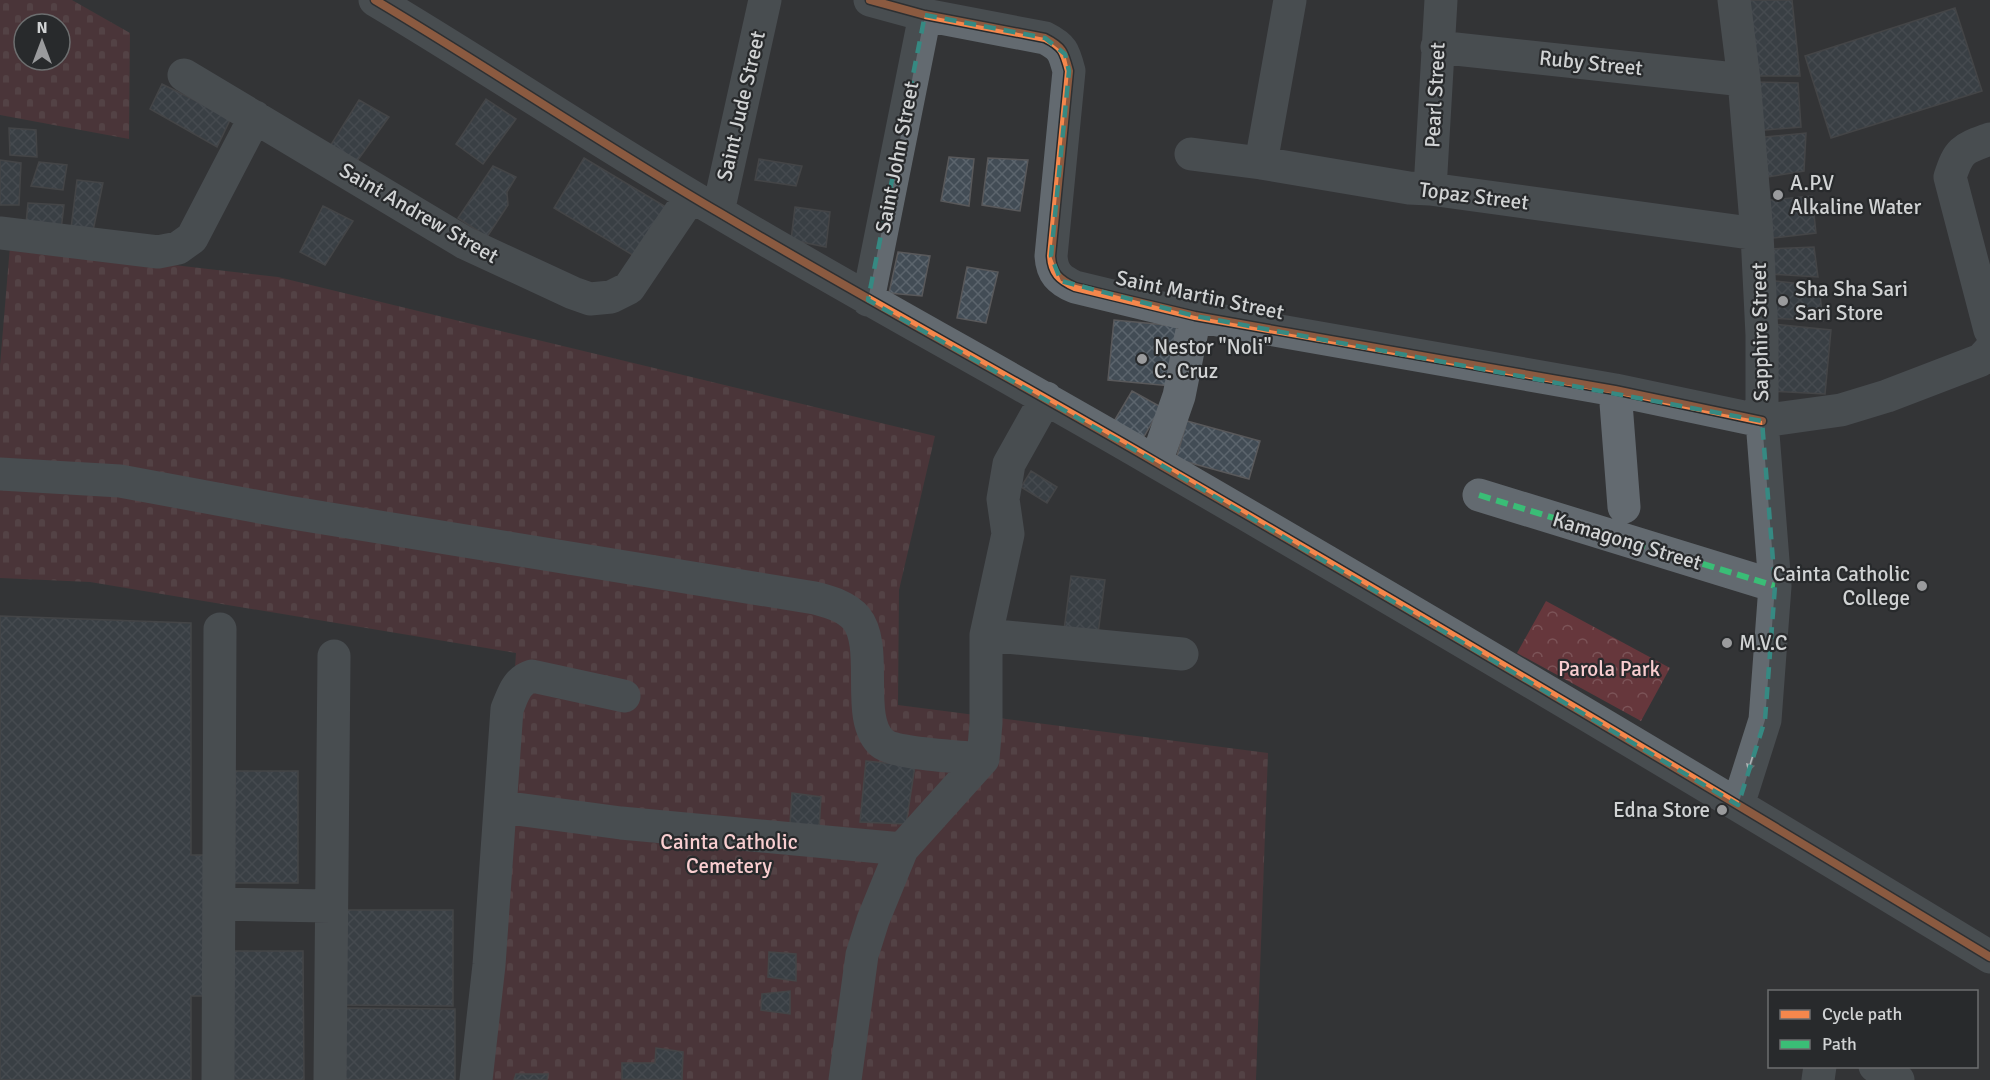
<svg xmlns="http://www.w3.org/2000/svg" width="1990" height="1080" font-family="Signika,sans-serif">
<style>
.cemetery{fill:url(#cemetery-stones);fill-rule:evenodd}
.park{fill:url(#park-crowns)}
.building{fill:url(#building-cross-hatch);stroke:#59595b;stroke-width:1.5}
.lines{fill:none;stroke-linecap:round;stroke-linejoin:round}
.minor{stroke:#636a70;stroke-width:33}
.quiet{stroke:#3abd76;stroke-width:6;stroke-dasharray:12 6;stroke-linecap:butt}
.cycleway-casing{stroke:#282a2c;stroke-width:11}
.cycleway{stroke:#f5874c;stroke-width:8}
.oneway{fill:#b0b4b6}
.marked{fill:none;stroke:#368982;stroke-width:4.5;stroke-dasharray:12 8;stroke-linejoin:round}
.poi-dot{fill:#9a9b9d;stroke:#282a2c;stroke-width:2}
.labels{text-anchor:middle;stroke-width:4.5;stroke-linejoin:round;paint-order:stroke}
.street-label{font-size:21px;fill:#d1d3d4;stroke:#282a2c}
.poi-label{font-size:21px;fill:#d1d3d4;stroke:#282a2c;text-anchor:start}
.park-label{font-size:21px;fill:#f9ced0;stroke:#282a2c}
</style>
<defs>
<pattern id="cemetery-stones" width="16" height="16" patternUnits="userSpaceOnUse" patternTransform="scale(1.5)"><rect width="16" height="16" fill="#66373c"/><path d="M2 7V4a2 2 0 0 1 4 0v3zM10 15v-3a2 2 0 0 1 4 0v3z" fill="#7b5357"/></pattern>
<pattern id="park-crowns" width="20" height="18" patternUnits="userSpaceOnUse" patternTransform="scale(1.5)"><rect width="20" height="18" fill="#66373c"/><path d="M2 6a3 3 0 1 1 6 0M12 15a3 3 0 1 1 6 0" fill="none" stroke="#7b5357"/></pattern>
<pattern id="building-cross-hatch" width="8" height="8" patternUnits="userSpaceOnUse" patternTransform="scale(1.5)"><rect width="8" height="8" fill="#424c55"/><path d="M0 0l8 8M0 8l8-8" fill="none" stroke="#5c656d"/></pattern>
</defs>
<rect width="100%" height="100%" fill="#333436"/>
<!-- cemetery -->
<path class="cemetery" d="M 0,0 L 72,0 L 130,33 L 129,139 L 0,115 ZM 24,24 L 60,24 L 60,60 L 24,60 Z
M 10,246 L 278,277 L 935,436 L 899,590 L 898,705 L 1268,753 L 1256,1080 L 481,1080 L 497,919 L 516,653 L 90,582 L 0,578 L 0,365 Z"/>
<!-- park -->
<path class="park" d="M 1546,601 L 1670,668 L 1641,721 L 1517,653 Z"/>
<!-- building -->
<path class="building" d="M 1742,0 L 1792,0 L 1800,76 L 1755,76 Z
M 1955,8 L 1982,91 L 1831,138 L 1805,56 Z
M 1753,82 L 1798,83 L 1801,127 L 1754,131 Z
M 162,84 L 231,118 L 217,147 L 150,109 Z
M 486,99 L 516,119 L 483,164 L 456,144 Z
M 359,100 L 389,117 L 352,168 L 327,151 Z
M 9,128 L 36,130 L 37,157 L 10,155 Z
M 1806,133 L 1804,171 L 1762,178 L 1755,138 Z
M 949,157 L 974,159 L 969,206 L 941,201 Z
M 584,158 L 671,210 L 641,260 L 554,208 Z
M 988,158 L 1028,160 L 1020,211 L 982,205 Z
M 759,159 L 802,166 L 796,186 L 755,180 Z
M 0,160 L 21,163 L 19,205 L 0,205 Z
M 39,162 L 67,165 L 63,190 L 31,186 Z
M 493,166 L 516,177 L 507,192 L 508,205 L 487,237 L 458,218 Z
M 77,180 L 103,183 L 93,231 L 71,228 Z
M 1812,196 L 1816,233 L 1764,239 L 1760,201 Z
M 28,203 L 64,205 L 61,230 L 26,224 Z
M 323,206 L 353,221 L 325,265 L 300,252 Z
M 795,207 L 830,212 L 826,247 L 791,240 Z
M 1814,247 L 1818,277 L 1770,274 L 1769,249 Z
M 898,252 L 930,256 L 922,296 L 889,293 Z
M 967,267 L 998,272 L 986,323 L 957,318 Z
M 1766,280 L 1819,286 L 1823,321 L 1768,318 Z
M 1114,320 L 1177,326 L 1171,386 L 1108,380 Z
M 1772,324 L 1831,330 L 1825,394 L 1767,391 Z
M 1132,391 L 1161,407 L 1142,440 L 1113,423 Z
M 1187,421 L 1260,441 L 1249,479 L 1176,459 Z
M 1031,471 L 1057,487 L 1047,503 L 1021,487 Z
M 1071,576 L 1105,580 L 1098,634 L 1064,630 Z
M 0,616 L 191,623 L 191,855 L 214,855 L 214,996 L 191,996 L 191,1080 L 0,1080 Z
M 866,761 L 915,766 L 906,824 L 860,822 Z
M 235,771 L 298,771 L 298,883 L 234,883 Z
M 792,793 L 821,797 L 819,829 L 790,824 Z
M 335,910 L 453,910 L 453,1006 L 335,1005 Z
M 228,951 L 303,951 L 304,1080 L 228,1080 Z
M 769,952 L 796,954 L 796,981 L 768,977 Z
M 790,991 L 790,1014 L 761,1010 L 762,994 Z
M 339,1008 L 455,1009 L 455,1080 L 339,1080 Z
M 656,1048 L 683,1052 L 682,1080 L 622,1079 L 622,1063 L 655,1063 Z
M 516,1074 L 548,1074 L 547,1080 L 514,1080 Z"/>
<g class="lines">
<!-- minor -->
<path class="minor" d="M 375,0 C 491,69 603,145 720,213 C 863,298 1010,377 1154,461 C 1434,623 1713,789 1990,957
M 870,0 L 925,15 L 1045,38 C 1063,47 1064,52 1069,71 L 1051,256 C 1052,273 1059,280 1075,287 L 1195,316 L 1615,390 L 1762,421 L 1841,410 L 1887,396 L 1981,360 L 1990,350
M 1734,0 L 1744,80 L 1757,234 L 1762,335 L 1762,421 L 1775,586 L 1765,720 L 1738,805
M 1437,47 L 1744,80
M 184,75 L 465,243 L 573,293 L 590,299 L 611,297 L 629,288 L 691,196
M 1990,139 C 1963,149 1959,149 1950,177 L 1990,330
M 1191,154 L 1261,163 L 1409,188 L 1430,189 L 1757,234
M 1261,163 L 1290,0
M 1430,189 L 1441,0
M 718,212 L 765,0
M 0,233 L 158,252 L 178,248 L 192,238 L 255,117
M 868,300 L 925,15
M 1615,390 L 1624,507
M 1156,462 L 1179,396 L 1195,316
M 0,474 L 120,481 L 287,512 L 815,598 C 829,602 846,606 856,618 C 880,647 854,719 882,743 C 895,754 963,757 983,759
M 1479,495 L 1775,586
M 986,635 L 1182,654
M 501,807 L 621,823 L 902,849
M 219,904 L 330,906
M 1875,1066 L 1898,1080
M 218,1080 L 220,629
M 330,1080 L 334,656
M 476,1080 L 489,965 L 507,709 C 513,695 516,681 532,676 L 624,696
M 845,1080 L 862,955 L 873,920 L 902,849 L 983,759 L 986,723 L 986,635 L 1008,534 L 1003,499 L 1009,464 L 1046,398
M 1818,1080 L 1820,1066"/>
<!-- quiet -->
<path class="quiet" d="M 1479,495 L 1775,586"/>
<!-- cycleway casing -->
<g class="cycleway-casing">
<path id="cycleway" d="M 375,0 C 491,69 603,145 720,213 C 863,298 1010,377 1154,461 C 1434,623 1713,789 1990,957
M 870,0 L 925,15 L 1045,38 C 1063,47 1064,52 1069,71 L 1051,256 C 1052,273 1059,280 1075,287 L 1195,316 L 1615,390 L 1762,421"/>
</g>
<!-- cycleway -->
<use href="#cycleway" class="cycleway"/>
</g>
<!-- one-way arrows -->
<defs><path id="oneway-solid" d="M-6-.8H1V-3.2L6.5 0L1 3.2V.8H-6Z" transform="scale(1.5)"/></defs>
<use class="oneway" href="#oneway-solid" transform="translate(1751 763) rotate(107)"/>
<!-- marked area -->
<path d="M0 0H1990V1080H0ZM 925,15 L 1045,38 L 1065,54 L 1069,71 L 1051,256 L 1061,281 L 1195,316 L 1762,421 L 1775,586 L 1765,720 L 1738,805 L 1156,462 L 868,300 Z" fill="#333436" fill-opacity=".55" fill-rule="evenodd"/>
<path class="marked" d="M 925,15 L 1045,38 L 1065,54 L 1069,71 L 1051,256 L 1061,281 L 1195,316 L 1762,421 L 1775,586 L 1765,720 L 1738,805 L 1156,462 L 868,300 Z"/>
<!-- markers -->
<g class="poi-dot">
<circle cx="1778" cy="195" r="6"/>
<circle cx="1783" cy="301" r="6"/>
<circle cx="1142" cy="359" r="6"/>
<circle cx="1922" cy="586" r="6"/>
<circle cx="1727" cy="643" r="6"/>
<circle cx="1722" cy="810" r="6"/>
</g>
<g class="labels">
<!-- street labels -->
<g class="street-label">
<text transform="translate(1591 63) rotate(6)" y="7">Ruby Street</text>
<text transform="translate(1435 95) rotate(-87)" y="7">Pearl Street</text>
<text transform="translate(741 106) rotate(-77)" y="7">Saint Jude Street</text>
<text transform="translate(897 157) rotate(-79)" y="7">Saint John Street</text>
<text transform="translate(1474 196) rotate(7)" y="7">Topaz Street</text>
<text transform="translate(419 213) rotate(30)" y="7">Saint Andrew Street</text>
<text transform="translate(1200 295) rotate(12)" y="7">Saint Martin Street</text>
<text transform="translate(1760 332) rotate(-91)" y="7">Sapphire Street</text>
<text transform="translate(1627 541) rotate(17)" y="7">Kamagong Street</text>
</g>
<!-- poi labels -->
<g class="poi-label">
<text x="1790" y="190">A.P.V<tspan x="1790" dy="24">Alkaline Water</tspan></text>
<text x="1795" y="296">Sha Sha Sari<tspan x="1795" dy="24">Sari Store</tspan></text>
<text x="1154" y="354">Nestor "Noli"<tspan x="1154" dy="24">C. Cruz</tspan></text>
<text x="1910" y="581" text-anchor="end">Cainta Catholic<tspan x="1910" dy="24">College</tspan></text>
<text x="1739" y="650">M.V.C</text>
<text x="1710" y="817" text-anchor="end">Edna Store</text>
</g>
<!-- park labels -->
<g class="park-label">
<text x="1609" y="676">Parola Park</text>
<text x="729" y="849">Cainta Catholic<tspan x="729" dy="24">Cemetery</tspan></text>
</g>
</g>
<!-- legend -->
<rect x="1768" y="990" width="210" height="78" fill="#282a2c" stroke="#6c6e6f" stroke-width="1.5"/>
<rect x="1780" y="1010" width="30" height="9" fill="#f5874c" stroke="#6c6e6f" stroke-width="1.5"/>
<text x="1822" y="1020" font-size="18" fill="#d1d3d4">Cycle path</text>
<rect x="1780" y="1040" width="30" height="9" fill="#3abd76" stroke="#6c6e6f" stroke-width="1.5"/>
<text x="1822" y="1050" font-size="18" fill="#d1d3d4">Path</text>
<!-- north arrow -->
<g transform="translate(42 42)"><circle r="28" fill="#282a2c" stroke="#6c6e6f" stroke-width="1.5"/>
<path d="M0-4.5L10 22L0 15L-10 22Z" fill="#9a9b9d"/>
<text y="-9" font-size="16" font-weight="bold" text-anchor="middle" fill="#d1d3d4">N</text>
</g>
</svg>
